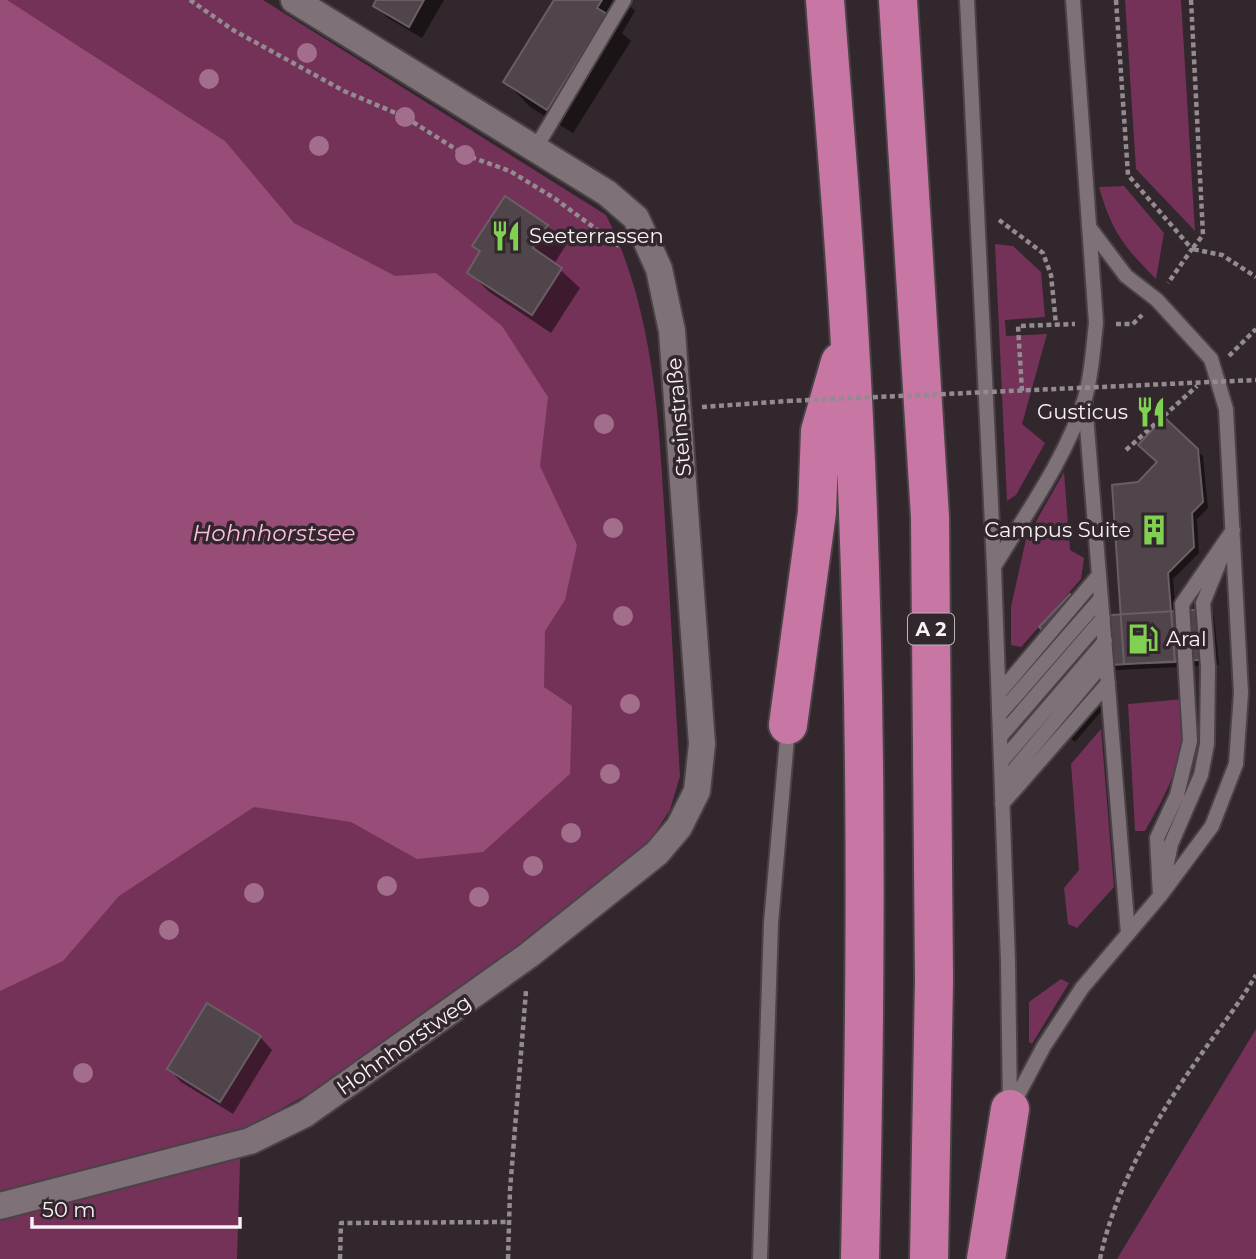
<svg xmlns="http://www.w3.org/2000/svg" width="1256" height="1259" font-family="Montserrat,sans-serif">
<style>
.green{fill:#743259}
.water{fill:#984d79}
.shadow{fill:#0007}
.building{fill:#50454b;stroke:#6a5e64;stroke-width:2}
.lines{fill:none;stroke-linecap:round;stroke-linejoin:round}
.service-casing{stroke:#4a4246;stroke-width:18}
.minor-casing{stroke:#4a4246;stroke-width:30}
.motorway-casing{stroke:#4a4246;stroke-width:42}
.path{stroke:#948b90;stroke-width:4.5;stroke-dasharray:5 3.5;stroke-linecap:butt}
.service{stroke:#7e7177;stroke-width:14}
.minor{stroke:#7e7177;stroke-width:26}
.motorway{stroke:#c877a4;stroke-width:38}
.path-bridge{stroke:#948b90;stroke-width:4.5;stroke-dasharray:5 3.5;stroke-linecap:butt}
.tree{fill:#a26e8b}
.labels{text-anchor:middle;stroke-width:7;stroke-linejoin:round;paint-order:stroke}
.shield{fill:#31272c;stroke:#bdb4b9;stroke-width:2}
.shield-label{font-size:19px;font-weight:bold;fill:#f9f1f5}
.poi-label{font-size:21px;fill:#f9f1f5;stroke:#31272c;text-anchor:start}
.street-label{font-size:21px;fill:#f9f1f5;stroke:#31272c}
.water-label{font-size:23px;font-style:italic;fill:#fdbcde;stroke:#31272c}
</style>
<rect width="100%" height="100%" fill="#31272c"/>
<!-- green -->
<path class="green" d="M 0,0 L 263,0 L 606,215 C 656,314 659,428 666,537 C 671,617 675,696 680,776 L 670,810 L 650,840 L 540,929 L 355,1068 L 241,1131 L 237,1259 L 0,1259 Z
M 1125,0 L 1181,0 L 1195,231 L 1136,169 Z
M 1124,186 L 1164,233 L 1156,279 C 1124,247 1112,232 1099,187 Z
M 995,244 L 1013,246 L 1041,272 L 1045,317 L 1005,320 L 1006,336 L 1047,334 L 1022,424 L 1045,443 L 1016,495 L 1007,501 Z
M 1064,472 L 1070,550 L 1084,558 L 1081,579 L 1021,647 L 1011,645 L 1011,607 L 1026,539 Z
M 1184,699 C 1184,759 1174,780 1145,831 L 1135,831 L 1128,704 Z
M 1101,729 L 1114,887 L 1077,928 L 1068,924 L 1064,888 L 1079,870 L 1071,764 Z
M 1061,979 L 1069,983 L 1032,1044 L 1029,1042 L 1029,1002 Z
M 1256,1029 L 1256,1259 L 1117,1259 Z"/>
<!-- water -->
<path class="water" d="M 0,0 L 7,0 L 225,141 L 294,223 L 395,276 L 436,273 L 502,326 L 548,397 L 540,466 L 577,545 L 565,600 L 545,631 L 544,687 L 572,706 L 570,774 L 483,852 L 417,859 L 351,822 L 254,807 L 119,896 L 63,961 L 0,991 Z"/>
<!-- shadow -->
<path class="shadow" d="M 378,0 L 444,0 L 422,38 L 388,18 L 375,6 Z
M 556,0 L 624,0 L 635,11 L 622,33 L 631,41 L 573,133 L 530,107 L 505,81 Z
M 547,226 L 566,245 L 554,264 L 580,288 L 551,333 L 488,291 L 469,272 L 481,253 L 475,246 Z
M 1165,420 L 1203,456 L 1208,508 L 1197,519 L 1199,553 L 1173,579 L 1176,613 L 1208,611 L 1214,617 L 1219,665 L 1099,671 L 1083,688 L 1105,707 L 1075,742 L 1054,725 L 1068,696 L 1065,649 L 1093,618 L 1123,616 L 1139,484 L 1159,462 Z
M 260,1037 L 272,1050 L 233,1114 L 181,1082 L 169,1069 Z"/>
<!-- building -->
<path class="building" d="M 376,0 L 424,0 L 409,27 L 373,6 Z
M 554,0 L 602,0 L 597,8 L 607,14 L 547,110 L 503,82 Z
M 505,196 L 548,225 L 533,248 L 562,268 L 532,315 L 467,273 L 480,251 L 472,246 Z
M 1164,417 L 1198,449 L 1203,502 L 1192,513 L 1194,547 L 1168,573 L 1175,662 L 1124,664 L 1112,485 L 1138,482 L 1157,462 L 1138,445 Z
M 1070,594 L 1094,616 L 1209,609 L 1214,659 L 1093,666 L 1066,695 L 1040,673 L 1063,649 L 1039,627 Z
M 207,1003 L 261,1036 L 220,1102 L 167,1069 Z"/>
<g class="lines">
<!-- service casing -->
<g class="service-casing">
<path id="service" d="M 967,0 L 994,567 L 1008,962 L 1010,1108
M 535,149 L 624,0
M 1085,402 L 1128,934
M 995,565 C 1027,512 1066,458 1085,398 C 1092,374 1093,348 1096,323 L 1073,0
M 999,693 L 1099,575
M 999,715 L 1101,598
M 1000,737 L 1103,618
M 1001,762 L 1105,641
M 1002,784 L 1106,660
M 1002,804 L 1108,683
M 1164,878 L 1171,844 L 1201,775 L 1207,744 L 1208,667 L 1203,603 L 1222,556
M 1160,896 L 1157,838 L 1177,795 L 1190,741 L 1182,604 L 1233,530
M 1011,1108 L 1044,1046 L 1082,988 L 1160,896 L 1212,826 L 1236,764 L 1241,693 L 1226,409 L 1211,359 L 1157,300 L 1126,276 L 1089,227
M 760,1259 L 771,923 L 788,727"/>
</g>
<!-- minor casing -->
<g class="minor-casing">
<path id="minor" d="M 0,1206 L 250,1141 L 305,1114 L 529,955 L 657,853 L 679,827 L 697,791 L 702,744 L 672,331 L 659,269 L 636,218 L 607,193 L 294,0"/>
</g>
<!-- motorway casing -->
<g class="motorway-casing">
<path id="motorway" d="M 825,0 C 833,109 843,219 849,328 C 868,638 867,949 860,1259
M 898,0 L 930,517 L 934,980 L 929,1259
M 788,725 L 817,512 L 820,431 L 840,362
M 986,1259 L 1010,1109"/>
</g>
<!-- path -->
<path class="path" d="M 190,0 L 233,30 L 344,91 L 405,117 L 465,155 L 510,171 L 554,198 L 619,246
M 1116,0 L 1128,175 L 1192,249 L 1168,283
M 1191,0 L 1203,235 L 1192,249 L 1222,255 L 1256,277
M 999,220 L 1043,253 L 1051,275 L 1056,324
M 1116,324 L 1133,324 L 1142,315
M 1229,356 L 1256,329
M 1022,391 L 1018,326 L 1075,324
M 702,407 L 788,401
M 1126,450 L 1197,386
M 340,1259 L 341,1223 L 508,1222
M 508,1259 L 510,1190 L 526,991
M 1100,1259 C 1115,1188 1154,1122 1195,1063 C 1215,1034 1238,1006 1256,975"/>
<!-- service -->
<use href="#service" class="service"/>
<!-- minor -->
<use href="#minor" class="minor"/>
<!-- motorway -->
<use href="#motorway" class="motorway"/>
<!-- path-bridge -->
<path class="path-bridge" d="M 788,401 L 1256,380"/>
</g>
<!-- trees -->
<g class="tree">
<circle cx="307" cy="53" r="10"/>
<circle cx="209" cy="79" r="10"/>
<circle cx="405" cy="117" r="10"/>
<circle cx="319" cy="146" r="10"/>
<circle cx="465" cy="155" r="10"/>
<circle cx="604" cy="424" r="10"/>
<circle cx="613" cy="528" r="10"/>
<circle cx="623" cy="616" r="10"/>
<circle cx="630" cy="704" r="10"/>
<circle cx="610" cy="774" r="10"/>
<circle cx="571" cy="833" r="10"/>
<circle cx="533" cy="866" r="10"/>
<circle cx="387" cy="886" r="10"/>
<circle cx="254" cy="893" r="10"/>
<circle cx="479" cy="897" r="10"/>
<circle cx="169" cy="930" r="10"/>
<circle cx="83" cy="1073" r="10"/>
</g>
<!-- icons -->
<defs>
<g id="restaurant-bare" transform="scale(2.415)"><path d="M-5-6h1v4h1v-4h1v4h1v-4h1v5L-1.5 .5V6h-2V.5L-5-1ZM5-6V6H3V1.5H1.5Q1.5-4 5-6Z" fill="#80d052" stroke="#31272c" stroke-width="2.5" paint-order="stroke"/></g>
<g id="building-bare" transform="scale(2.415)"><path d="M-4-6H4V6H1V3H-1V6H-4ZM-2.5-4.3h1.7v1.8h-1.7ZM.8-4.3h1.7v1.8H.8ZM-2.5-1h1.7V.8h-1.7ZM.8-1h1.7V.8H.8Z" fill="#80d052" stroke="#31272c" stroke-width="2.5" paint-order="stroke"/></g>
<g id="fuel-bare" transform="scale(2.415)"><path d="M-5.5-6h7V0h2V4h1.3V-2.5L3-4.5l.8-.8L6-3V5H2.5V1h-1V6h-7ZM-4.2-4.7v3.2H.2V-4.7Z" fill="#80d052" stroke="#31272c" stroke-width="2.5" paint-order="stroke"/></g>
</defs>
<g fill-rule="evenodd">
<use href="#restaurant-bare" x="506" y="236"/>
<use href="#restaurant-bare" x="1151" y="412"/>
<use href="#building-bare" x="1154" y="530"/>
<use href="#fuel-bare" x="1143" y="639"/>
</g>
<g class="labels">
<!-- shield labels -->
<rect class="shield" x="908" y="613.5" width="46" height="31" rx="5"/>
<g class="shield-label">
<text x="931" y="636">A 2</text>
</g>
<!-- poi labels -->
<g class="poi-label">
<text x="529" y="243">Seeterrassen</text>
<text x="1128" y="419" text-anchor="end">Gusticus</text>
<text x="1131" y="537" text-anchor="end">Campus Suite</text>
<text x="1166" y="646">Aral</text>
</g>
<!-- street labels -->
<g class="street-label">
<text transform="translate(679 417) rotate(-95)" y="7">Steinstraße</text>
<text transform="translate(404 1045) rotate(-35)" y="7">Hohnhorstweg</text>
</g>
<!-- water labels -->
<g class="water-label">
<text x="274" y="541">Hohnhorstsee</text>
</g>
</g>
<!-- scale -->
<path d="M32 1217v10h208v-10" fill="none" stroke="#f9f1f5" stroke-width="3.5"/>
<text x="42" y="1217" font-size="21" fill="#f9f1f5" stroke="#31272c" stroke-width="5" paint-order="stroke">50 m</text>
</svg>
